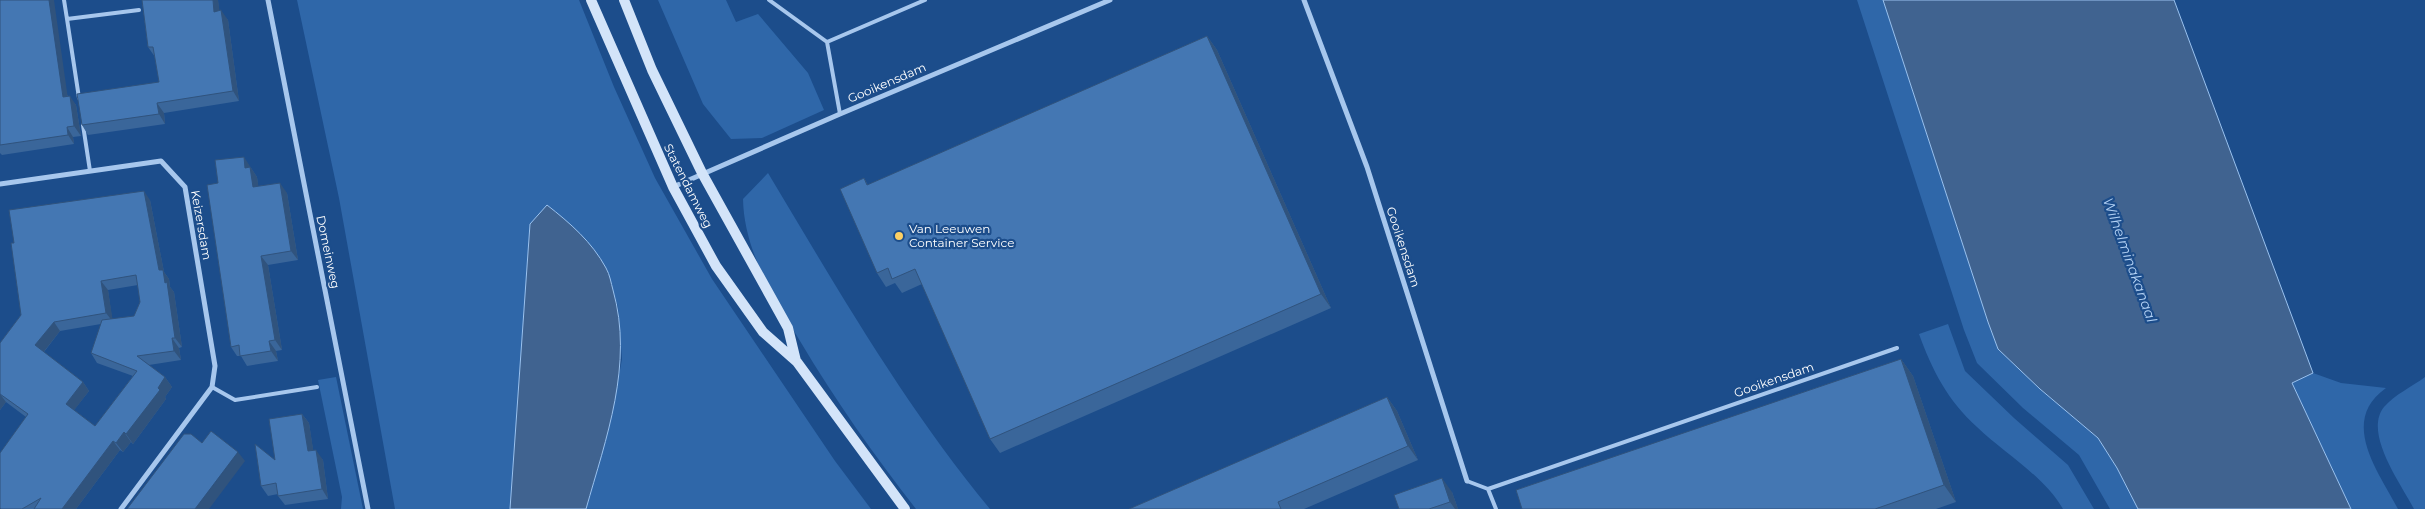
<svg xmlns="http://www.w3.org/2000/svg" width="2425" height="509" font-family="Montserrat,sans-serif">
<style>
.green{fill:#2f67a9}
.water{fill:#406390;stroke:#9ac2ef}
.lines{fill:none;stroke-linecap:round;stroke-linejoin:round}
.lane{stroke:#a7c7ed;stroke-width:4}
.street{stroke:#a7c7ed;stroke-width:5}
.secondary{stroke:#d3e4f9;stroke-width:10}
.wall{fill:#3a669a;fill-rule:evenodd}
.shaded-wall{fill:#30537d}
.building{fill:#4477b3;stroke:#30537d;fill-rule:evenodd}
.poi-dot{fill:#fdd064;stroke:#1c4d8b;stroke-width:2}
.labels{text-anchor:middle;stroke-width:4.5;stroke-linejoin:round;paint-order:stroke}
.street-label{font-size:12px;fill:#fff;stroke:#1c4d8b}
.poi-label{font-size:12px;fill:#fff;stroke:#1c4d8b;text-anchor:start}
.water-label{font-size:14px;font-style:italic;fill:#b3d1f4;stroke:#1c4d8b}
</style>
<rect width="100%" height="100%" fill="#1c4d8b"/>
<!-- green -->
<path class="green" d="M 297,0 L 579,0 L 614,87 L 655,178 L 712,279 L 835,461 L 871,509 L 586,509 L 610,424 L 622,359 L 618,307 L 607,269 L 530,224 L 510,509 L 395,509 L 339,198 Z
M 658,0 L 726,0 L 736,22 L 758,14 L 808,73 L 824,110 L 762,138 L 731,139 L 703,104 Z
M 1857,0 L 1883,0 L 1988,322 L 1998,349 L 2040,389 L 2098,438 L 2117,468 L 2138,509 L 2110,509 L 2079,455 L 2023,408 L 1977,363 L 1964,330 Z
M 768,173 C 837,288 904,405 990,509 L 916,509 C 874,455 835,400 800,341 C 774,298 744,251 743,199 Z
M 1948,324 L 1965,371 L 2014,418 L 2068,465 L 2094,509 L 2063,509 C 2043,475 2005,454 1977,427 C 1948,401 1932,370 1919,334 Z
M 2313,373 L 2341,383 L 2386,388 C 2339,421 2378,471 2398,509 L 2351,509 L 2291,382 Z
M 336,377 L 363,509 L 341,509 L 342,497 L 318,380 Z
M 2425,377 L 2425,509 L 2414,509 C 2401,484 2363,433 2384,407 C 2394,395 2413,386 2425,377 Z"/>
<!-- water -->
<path class="water" d="M 1883,0 L 2174,0 L 2313,373 L 2292,383 L 2351,509 L 2138,509 L 2117,468 L 2098,438 L 2040,389 L 1998,349 L 1988,322 Z
M 547,205 C 570,223 592,242 606,268 C 610,275 611,283 613,290 C 634,364 606,438 586,509 L 510,509 L 530,224 Z"/>
<g class="lines">
<!-- lane -->
<path class="lane" d="M 64,0 L 67,19
M 769,0 L 827,42 L 840,114
M 827,42 L 925,0
M 79,98 L 67,19 L 139,10
M 83,125 L 90,171
M 212,387 L 235,400 L 317,387
M 1467,481 L 1488,489 L 1897,348
M 1488,489 L 1496,509"/>
<!-- street -->
<path class="street" d="M 268,0 L 368,509
M 1304,0 L 1367,167 L 1467,481
M 0,184 L 161,161 L 185,187 L 215,366 L 212,387 L 121,509
M 673,187 L 840,114 L 1110,0"/>
<!-- secondary -->
<path class="secondary" d="M 591,0 L 673,187 L 716,266 L 763,332 L 797,362 L 905,509
M 624,0 L 652,70 L 702,173 L 788,328 L 796,361"/>
</g>
<!-- wall -->
<path class="wall" d="M 0,0 L 68,96 L 76,105 L 81,136 L 73,137 L 74,144 L 2,155 L 0,153 Z
M 142,0 L 218,0 L 219,11 L 228,20 L 239,101 L 164,113 L 165,124 L 88,135 L 82,125 L 159,82 L 155,57 L 148,47 Z
M 1207,36 L 1217,50 L 1331,308 L 1000,453 L 990,439 L 922,284 L 902,293 L 895,283 L 886,287 L 877,273 L 864,178 L 868,185 Z
M 251,166 L 251,168 L 257,177 L 258,186 L 287,193 L 298,260 L 268,265 L 282,350 L 276,351 L 278,361 L 247,366 L 241,356 L 237,356 L 231,347 Z
M 150,200 L 164,272 L 169,279 L 170,287 L 174,292 L 182,347 L 179,348 L 181,360 L 149,365 L 165,377 L 172,387 L 165,397 L 166,399 L 133,444 L 131,442 L 123,452 L 120,450 L 76,509 L 0,509 L 0,453 L 26,417 L 6,402 L 0,410 L 0,343 L 21,315 L 14,243 ZM 138,285 L 140,302 L 134,316 L 112,319 L 108,290 ZM 101,324 L 91,353 L 97,363 L 133,376 L 95,426 L 74,410 L 89,391 L 83,382 L 44,352 L 60,331 Z
M 1901,359 L 1913,376 L 1956,502 L 1936,509 L 1522,509 Z
M 1387,397 L 1397,411 L 1418,460 L 1304,509 L 1129,509 Z
M 302,414 L 309,423 L 313,450 L 323,460 L 328,499 L 285,505 L 278,496 L 278,494 L 268,496 L 261,486 Z
M 1452,492 L 1458,509 L 1399,509 Z"/>
<!-- shaded-wall -->
<path class="shaded-wall" d="M 49,0 L 54,0 L 69,106 L 63,97 Z
M 213,0 L 218,0 L 221,21 L 214,12 Z
M 221,10 L 228,20 L 239,101 L 233,91 Z
M 1207,36 L 1217,50 L 1331,308 L 1321,294 Z
M 70,96 L 76,105 L 81,136 L 74,126 Z
M 157,103 L 164,113 L 165,124 L 159,114 Z
M 67,127 L 73,137 L 74,144 L 68,135 Z
M 244,157 L 257,177 L 260,196 L 253,187 L 245,168 Z
M 280,183 L 287,193 L 298,260 L 291,251 Z
M 144,191 L 150,200 L 164,272 L 169,279 L 170,287 L 174,292 L 182,347 L 175,338 L 165,283 L 159,270 Z
M 261,256 L 268,265 L 282,350 L 275,340 Z
M 101,281 L 108,290 L 113,322 L 106,313 Z
M 54,322 L 60,331 L 42,354 L 35,345 Z
M 172,338 L 179,348 L 181,360 L 174,351 Z
M 269,341 L 276,351 L 278,361 L 271,351 Z
M 1901,359 L 1913,376 L 1956,502 L 1944,485 Z
M 165,377 L 172,387 L 165,397 L 166,399 L 133,444 L 126,434 Z
M 83,382 L 89,391 L 72,413 L 66,404 Z
M 0,394 L 6,402 L 0,410 Z
M 1387,397 L 1397,411 L 1418,460 L 1408,446 Z
M 302,414 L 309,423 L 315,461 L 308,451 Z
M 124,432 L 131,442 L 123,452 L 116,443 Z
M 113,441 L 120,450 L 76,509 L 62,509 Z
M 316,450 L 323,460 L 328,499 L 322,489 Z
M 238,452 L 245,461 L 209,509 L 195,509 Z
M 1442,478 L 1452,492 L 1458,509 L 1455,509 L 1450,502 Z"/>
<!-- building -->
<path class="building" d="M 0,0 L 49,0 L 63,97 L 70,96 L 74,126 L 67,127 L 68,135 L 0,145 Z
M 142,0 L 213,0 L 214,12 L 221,10 L 233,91 L 157,103 L 159,114 L 82,125 L 77,94 L 159,82 L 153,47 L 148,47 Z
M 1207,36 L 1321,294 L 990,439 L 915,269 L 892,279 L 888,268 L 877,273 L 840,189 L 864,178 L 867,185 Z
M 244,157 L 245,168 L 250,167 L 253,187 L 280,183 L 291,251 L 261,256 L 275,340 L 269,341 L 271,351 L 240,356 L 239,345 L 231,347 L 207,185 L 218,183 L 215,160 Z
M 144,191 L 159,270 L 163,270 L 165,283 L 167,282 L 175,338 L 172,338 L 174,351 L 137,356 L 165,377 L 158,388 L 160,390 L 126,434 L 124,432 L 116,443 L 113,441 L 62,509 L 34,509 L 41,498 L 22,509 L 1,509 L 0,508 L 0,453 L 28,414 L 0,394 L 0,343 L 21,315 L 11,243 L 14,243 L 9,210 ZM 136,275 L 140,302 L 134,316 L 102,320 L 91,353 L 137,371 L 95,426 L 66,404 L 83,382 L 35,345 L 54,322 L 106,313 L 101,281 Z
M 1901,359 L 1944,485 L 1875,509 L 1522,509 L 1516,490 Z
M 1387,397 L 1408,446 L 1278,502 L 1281,509 L 1129,509 Z
M 302,414 L 308,451 L 316,450 L 322,489 L 278,496 L 276,483 L 261,486 L 255,444 L 275,460 L 269,419 Z
M 211,431 L 238,452 L 195,509 L 127,509 L 184,434 L 191,434 L 202,443 Z
M 1442,478 L 1450,502 L 1429,509 L 1399,509 L 1394,495 Z"/>
<!-- markers -->
<circle class="poi-dot" cx="899" cy="236" r="5"/>
<g class="labels">
<!-- street labels -->
<g class="street-label">
<text transform="translate(887 83) rotate(-23)" y="4">Gooikensdam</text>
<text transform="translate(688 186) rotate(63)" y="4">Statendamweg</text>
<text transform="translate(201 225) rotate(80)" y="4">Keizersdam</text>
<text transform="translate(1403 247) rotate(72)" y="4">Gooikensdam</text>
<text transform="translate(328 252) rotate(78)" y="4">Domeinweg</text>
<text transform="translate(1774 380) rotate(-19)" y="4">Gooikensdam</text>
</g>
<!-- poi labels -->
<g class="poi-label">
<text x="909" y="233">Van Leeuwen<tspan x="909" dy="14">Container Service</tspan></text>
</g>
<!-- water labels -->
<g class="water-label">
<text transform="translate(2130 260) rotate(70)" y="5">Wilhelminakanaal</text>
</g>
</g>
</svg>
